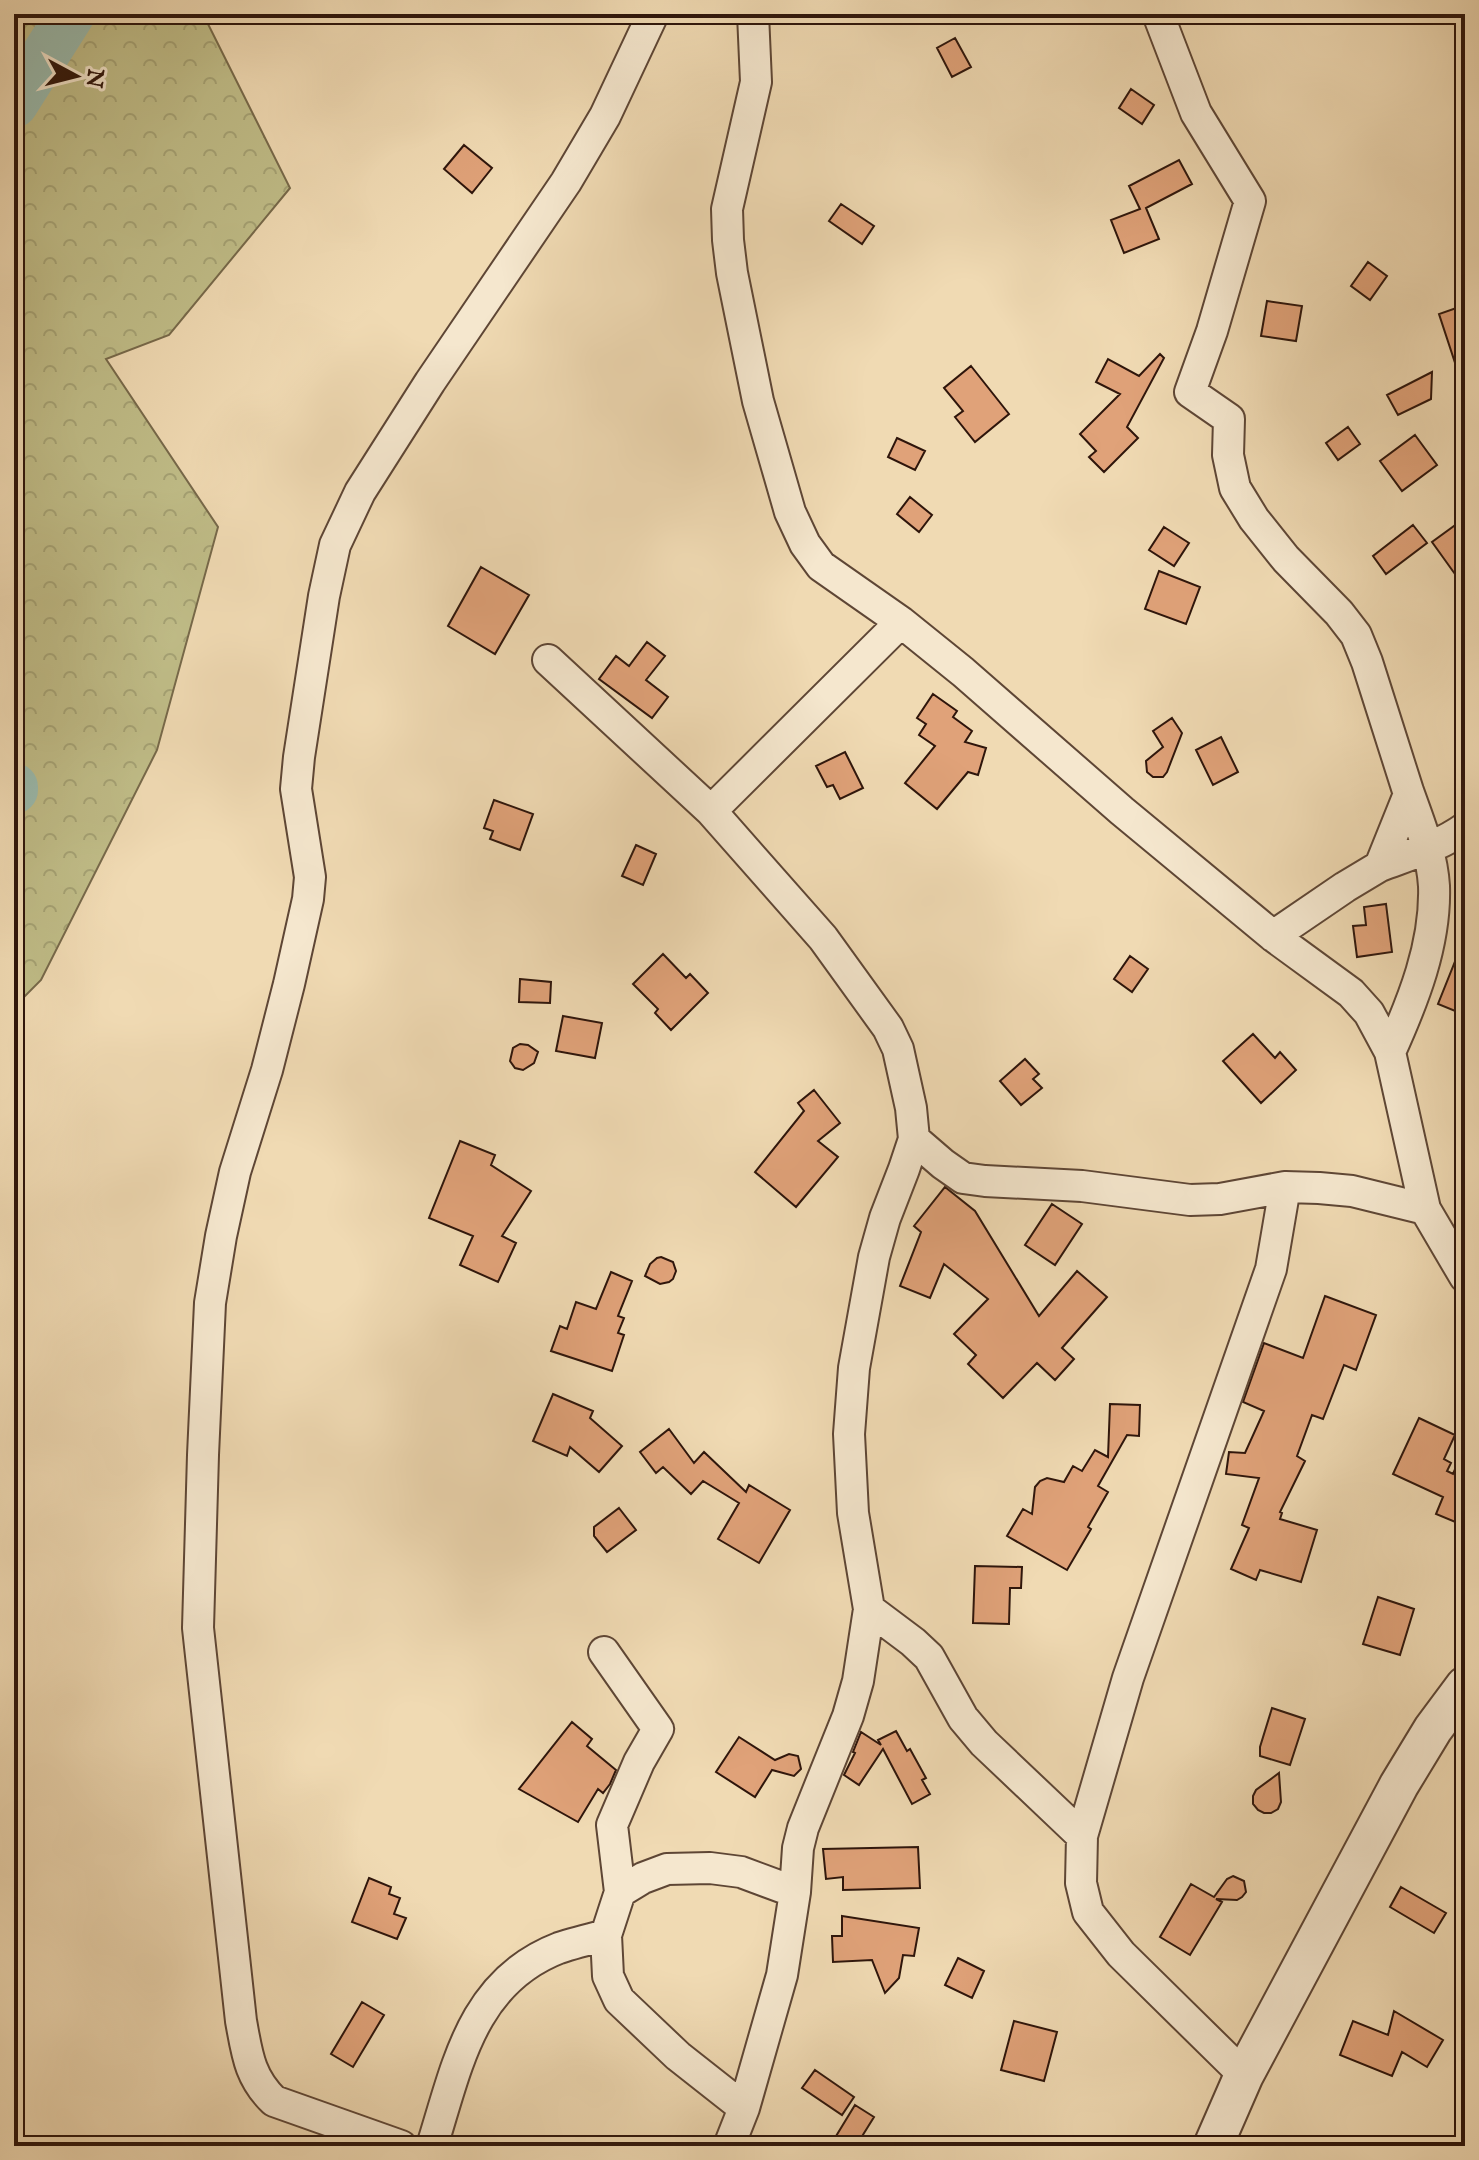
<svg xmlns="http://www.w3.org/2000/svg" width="1479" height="2160" font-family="'IM FELL English',serif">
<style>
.forest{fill:url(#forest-crowns);stroke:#77694a;stroke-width:2}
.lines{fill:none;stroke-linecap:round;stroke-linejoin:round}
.river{stroke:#9abbae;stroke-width:48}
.building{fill:#e0a279;stroke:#2e150b;stroke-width:2}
.minor-casing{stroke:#5e4635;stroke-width:34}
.tertiary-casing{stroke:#5e4635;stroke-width:42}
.minor{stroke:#f5e7ce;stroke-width:30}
.tertiary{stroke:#f5e7ce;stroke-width:38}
</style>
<defs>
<pattern id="forest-crowns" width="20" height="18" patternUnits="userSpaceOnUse" patternTransform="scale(2)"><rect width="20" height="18" fill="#c0bd88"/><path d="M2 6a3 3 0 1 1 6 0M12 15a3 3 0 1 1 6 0" fill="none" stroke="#a5a274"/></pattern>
</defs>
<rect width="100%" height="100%" fill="#f0dab3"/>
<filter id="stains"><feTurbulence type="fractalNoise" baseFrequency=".0025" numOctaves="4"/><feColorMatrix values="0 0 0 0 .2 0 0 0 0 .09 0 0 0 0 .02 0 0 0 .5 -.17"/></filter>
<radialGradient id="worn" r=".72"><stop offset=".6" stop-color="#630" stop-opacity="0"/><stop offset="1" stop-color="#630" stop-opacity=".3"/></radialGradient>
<!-- forest -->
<path class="forest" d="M 14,14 L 203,14 L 290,188 L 169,335 L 106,359 L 218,527 L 157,750 L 41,980 L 14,1007 Z"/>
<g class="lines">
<!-- river -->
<path class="river" d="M 14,104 L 71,14
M 14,787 L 14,790"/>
</g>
<!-- building -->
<path class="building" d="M 955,38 L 971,67 L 952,77 L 937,48 Z
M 1131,89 L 1154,105 L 1142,124 L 1119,108 Z
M 464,145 L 492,168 L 472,193 L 444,169 Z
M 1179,160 L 1192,184 L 1146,208 L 1159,239 L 1124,253 L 1111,220 L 1140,209 L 1129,186 Z
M 841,204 L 874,226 L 862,244 L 829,221 Z
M 1368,262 L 1387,276 L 1370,300 L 1351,286 Z
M 1267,301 L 1302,306 L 1296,341 L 1261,336 Z
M 1465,305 L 1465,380 L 1461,381 L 1439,314 Z
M 1160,354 L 1164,358 L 1127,427 L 1138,438 L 1104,472 L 1089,457 L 1096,451 L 1080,434 L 1120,394 L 1096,382 L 1108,359 L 1139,376 Z
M 971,366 L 1009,414 L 975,442 L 955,417 L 963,411 L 944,388 Z
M 1432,372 L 1431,399 L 1398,415 L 1387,395 Z
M 1348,427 L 1360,444 L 1338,460 L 1326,443 Z
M 1415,435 L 1437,465 L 1402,491 L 1380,461 Z
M 897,438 L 925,451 L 915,470 L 888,457 Z
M 910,497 L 932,515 L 919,532 L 897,514 Z
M 1465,518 L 1465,588 L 1432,542 Z
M 1413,525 L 1427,543 L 1386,574 L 1373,556 Z
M 1164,527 L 1189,543 L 1174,566 L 1149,550 Z
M 481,567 L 529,595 L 495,654 L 448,626 Z
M 1159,571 L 1200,587 L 1186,624 L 1145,609 Z
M 647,642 L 665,656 L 646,680 L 668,697 L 652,718 L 599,679 L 616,656 L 629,666 Z
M 933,694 L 957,711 L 953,717 L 972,731 L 965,742 L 986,748 L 978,775 L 968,772 L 937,809 L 905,783 L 935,746 L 919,735 L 926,724 L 917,718 Z
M 1172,718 L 1182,733 L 1167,772 L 1163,777 L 1153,777 L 1147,772 L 1146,761 L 1163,747 L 1153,731 Z
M 1221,737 L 1238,772 L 1213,785 L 1196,750 Z
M 845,752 L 863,788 L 840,799 L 833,785 L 827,787 L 816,766 Z
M 494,800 L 533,814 L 520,850 L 490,839 L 493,831 L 484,828 Z
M 636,845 L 656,854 L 643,885 L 622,876 Z
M 1386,904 L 1392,952 L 1357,957 L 1353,926 L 1366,925 L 1364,907 Z
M 1464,939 L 1465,939 L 1465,1015 L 1438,1004 Z
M 663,954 L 686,978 L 690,974 L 708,993 L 671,1030 L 655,1013 L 658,1009 L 633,984 Z
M 1130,956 L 1148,969 L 1132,992 L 1114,979 Z
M 520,979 L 551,982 L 550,1003 L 519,1002 Z
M 563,1016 L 602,1023 L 595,1058 L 556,1051 Z
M 1253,1034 L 1275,1058 L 1280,1052 L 1296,1070 L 1261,1103 L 1223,1061 Z
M 520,1044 L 528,1045 L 538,1052 L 534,1063 L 523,1070 L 515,1068 L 510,1061 L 513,1048 Z
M 1025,1059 L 1039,1074 L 1033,1079 L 1042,1088 L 1021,1105 L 1000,1081 Z
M 814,1090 L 840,1123 L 818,1141 L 838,1157 L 796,1207 L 755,1172 L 804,1111 L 798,1103 Z
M 460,1141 L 495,1155 L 491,1165 L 531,1191 L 502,1236 L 516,1243 L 498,1282 L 460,1265 L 473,1236 L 429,1218 Z
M 945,1187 L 975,1211 L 1039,1316 L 1077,1271 L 1107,1297 L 1062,1348 L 1074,1359 L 1055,1380 L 1037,1363 L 1003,1398 L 968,1364 L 976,1355 L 954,1334 L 988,1299 L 944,1264 L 930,1298 L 900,1286 L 921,1232 L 914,1226 Z
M 1052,1204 L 1082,1224 L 1055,1265 L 1025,1245 Z
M 661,1257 L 673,1262 L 676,1271 L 673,1279 L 669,1282 L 660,1284 L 645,1276 L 650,1264 L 657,1258 Z
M 611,1272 L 632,1281 L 618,1316 L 624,1318 L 618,1333 L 624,1335 L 612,1371 L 551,1351 L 560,1326 L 567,1329 L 576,1302 L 596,1309 Z
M 1325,1296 L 1376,1315 L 1356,1370 L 1344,1365 L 1323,1419 L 1312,1415 L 1297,1456 L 1305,1461 L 1280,1512 L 1282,1513 L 1280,1519 L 1317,1530 L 1301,1582 L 1260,1570 L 1256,1580 L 1231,1569 L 1249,1528 L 1242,1525 L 1259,1478 L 1226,1474 L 1229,1452 L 1245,1453 L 1264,1411 L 1243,1402 L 1264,1343 L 1303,1358 Z
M 553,1394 L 593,1411 L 590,1418 L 622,1446 L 599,1472 L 570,1447 L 567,1456 L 533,1441 Z
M 1110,1404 L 1140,1405 L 1139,1436 L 1127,1435 L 1098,1486 L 1108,1492 L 1088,1527 L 1091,1529 L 1067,1570 L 1007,1536 L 1023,1509 L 1032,1514 L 1035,1487 L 1040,1481 L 1047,1478 L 1064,1482 L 1073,1466 L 1082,1471 L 1095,1450 L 1108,1457 Z
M 1419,1418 L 1455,1435 L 1444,1459 L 1451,1463 L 1447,1471 L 1453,1474 L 1465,1446 L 1465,1526 L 1436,1514 L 1443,1497 L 1393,1474 Z
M 669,1429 L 694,1463 L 704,1452 L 746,1492 L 749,1485 L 790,1510 L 759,1563 L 718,1539 L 739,1503 L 703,1481 L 691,1494 L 663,1467 L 656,1473 L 640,1452 Z
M 619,1508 L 636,1530 L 607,1552 L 594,1536 L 594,1527 Z
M 975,1566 L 1022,1567 L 1021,1588 L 1010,1588 L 1009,1624 L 973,1623 Z
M 1378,1597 L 1414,1609 L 1400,1655 L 1363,1644 Z
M 1272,1708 L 1305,1719 L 1290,1765 L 1260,1756 L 1260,1747 Z
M 572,1722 L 592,1739 L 587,1746 L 616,1770 L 610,1784 L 603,1793 L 598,1789 L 578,1822 L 519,1789 Z
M 896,1731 L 907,1751 L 910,1749 L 926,1778 L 922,1780 L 930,1794 L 912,1804 L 883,1749 L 859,1785 L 844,1775 L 855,1753 L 853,1752 L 861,1732 L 881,1745 L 878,1740 Z
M 739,1737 L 775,1760 L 789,1754 L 798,1756 L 801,1769 L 794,1776 L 772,1770 L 755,1797 L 716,1772 Z
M 1279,1773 L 1281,1802 L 1278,1809 L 1271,1813 L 1264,1813 L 1258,1810 L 1253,1804 L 1253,1796 L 1256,1790 Z
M 918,1847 L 920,1888 L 843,1890 L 843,1877 L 826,1879 L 823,1849 Z
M 1233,1876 L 1244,1881 L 1246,1892 L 1242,1897 L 1237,1900 L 1216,1899 L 1222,1902 L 1190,1955 L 1160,1937 L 1191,1884 L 1214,1897 L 1227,1879 Z
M 369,1878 L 391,1887 L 389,1894 L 400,1898 L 394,1914 L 406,1918 L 397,1939 L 352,1922 Z
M 1401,1887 L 1446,1913 L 1434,1933 L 1390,1907 Z
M 842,1916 L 919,1928 L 914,1956 L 903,1955 L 899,1978 L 885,1993 L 872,1960 L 833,1962 L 832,1936 L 842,1936 Z
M 958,1958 L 984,1971 L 972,1998 L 945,1985 Z
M 362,2002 L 384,2015 L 353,2067 L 331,2054 Z
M 1394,2011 L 1443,2040 L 1427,2067 L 1402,2052 L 1392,2076 L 1340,2055 L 1353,2021 L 1388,2035 Z
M 1014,2021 L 1057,2032 L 1044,2081 L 1001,2070 Z
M 815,2070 L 854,2097 L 842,2115 L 802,2088 Z
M 855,2105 L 874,2117 L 856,2146 L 830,2146 Z"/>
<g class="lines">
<!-- minor casing -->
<g class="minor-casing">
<path id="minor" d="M 753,14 L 756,82 L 727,209 L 728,240 L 732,273 L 758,401 L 790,512 L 805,544 L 821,566 L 901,622 L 963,672 L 1122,811 L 1273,936 L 1351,993 L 1369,1013 L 1390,1052 L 1425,1209 L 1465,1277
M 1158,14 L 1196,113 L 1250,201 L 1212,331 L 1190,392 L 1229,419 L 1228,455 L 1235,488 L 1254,519 L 1286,559 L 1339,613 L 1356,635 L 1367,662 C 1381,705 1394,748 1408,791 C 1419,822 1432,853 1434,886 C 1436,944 1413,1001 1390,1052
M 548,660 L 711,811 L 823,938 L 888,1028 L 898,1049 L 911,1108 L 914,1139 L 943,1164 L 963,1178 L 985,1181 L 1082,1186 L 1190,1200 L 1220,1199 L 1285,1187 L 1319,1188 L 1352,1191 L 1425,1209
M 711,811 L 901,622
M 1380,866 C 1409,855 1440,846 1465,828
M 1273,936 L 1345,887 L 1380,866 L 1409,794
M 914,1139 L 904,1169 L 885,1218 L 874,1257 L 854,1368 L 849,1434 L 853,1513 L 869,1609 L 913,1642 L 929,1657 L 963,1718 L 984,1743 L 1082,1836
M 604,1652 L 658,1729 L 639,1762 L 612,1825 L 620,1892
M 1244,2075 L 1121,1954 L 1088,1912 L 1081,1883 L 1082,1836 L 1128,1678 L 1271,1269 L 1285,1187
M 744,2108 L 678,2056 L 619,2000 L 608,1976 L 606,1935 L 620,1892 L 643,1878 L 667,1869 L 710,1868 L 741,1872 L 795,1892
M 401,2146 L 274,2101 C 249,2077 247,2053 241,2021 L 198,1628 L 203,1455 L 210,1303 L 221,1236 L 235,1172 L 267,1070 L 289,984 L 308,899 L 310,877 L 296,789 L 299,757 L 324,596 L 335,545 L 360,492 L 430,382 L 566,182 L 605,116 L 653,14
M 432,2146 C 457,2067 471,1982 559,1948 C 574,1943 590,1939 606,1935
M 729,2146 L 744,2108 L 782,1975 L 795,1892 L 798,1848 L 803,1828 L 848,1716 L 858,1681 L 869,1609"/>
</g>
<!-- tertiary casing -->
<g class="tertiary-casing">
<path id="tertiary" d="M 1213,2146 L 1244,2075 L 1399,1785 L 1433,1729 L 1465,1686"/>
</g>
<!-- minor -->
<use href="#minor" class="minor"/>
<!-- tertiary -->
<use href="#tertiary" class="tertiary"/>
</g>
<!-- margin -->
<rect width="1479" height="2160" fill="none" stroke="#f0dab3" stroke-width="48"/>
<rect x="16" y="16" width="1447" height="2128" fill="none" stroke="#2e150b" stroke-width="4"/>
<rect x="24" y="24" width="1431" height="2112" fill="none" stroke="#2e150b" stroke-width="2"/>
<!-- north arrow -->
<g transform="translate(76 76) rotate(97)" stroke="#f5e7ce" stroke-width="6" paint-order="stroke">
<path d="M0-6L14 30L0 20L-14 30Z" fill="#2e150b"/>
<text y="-12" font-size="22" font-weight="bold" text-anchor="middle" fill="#2e150b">N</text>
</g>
<rect width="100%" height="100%" filter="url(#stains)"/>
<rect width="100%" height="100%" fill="url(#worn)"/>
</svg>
